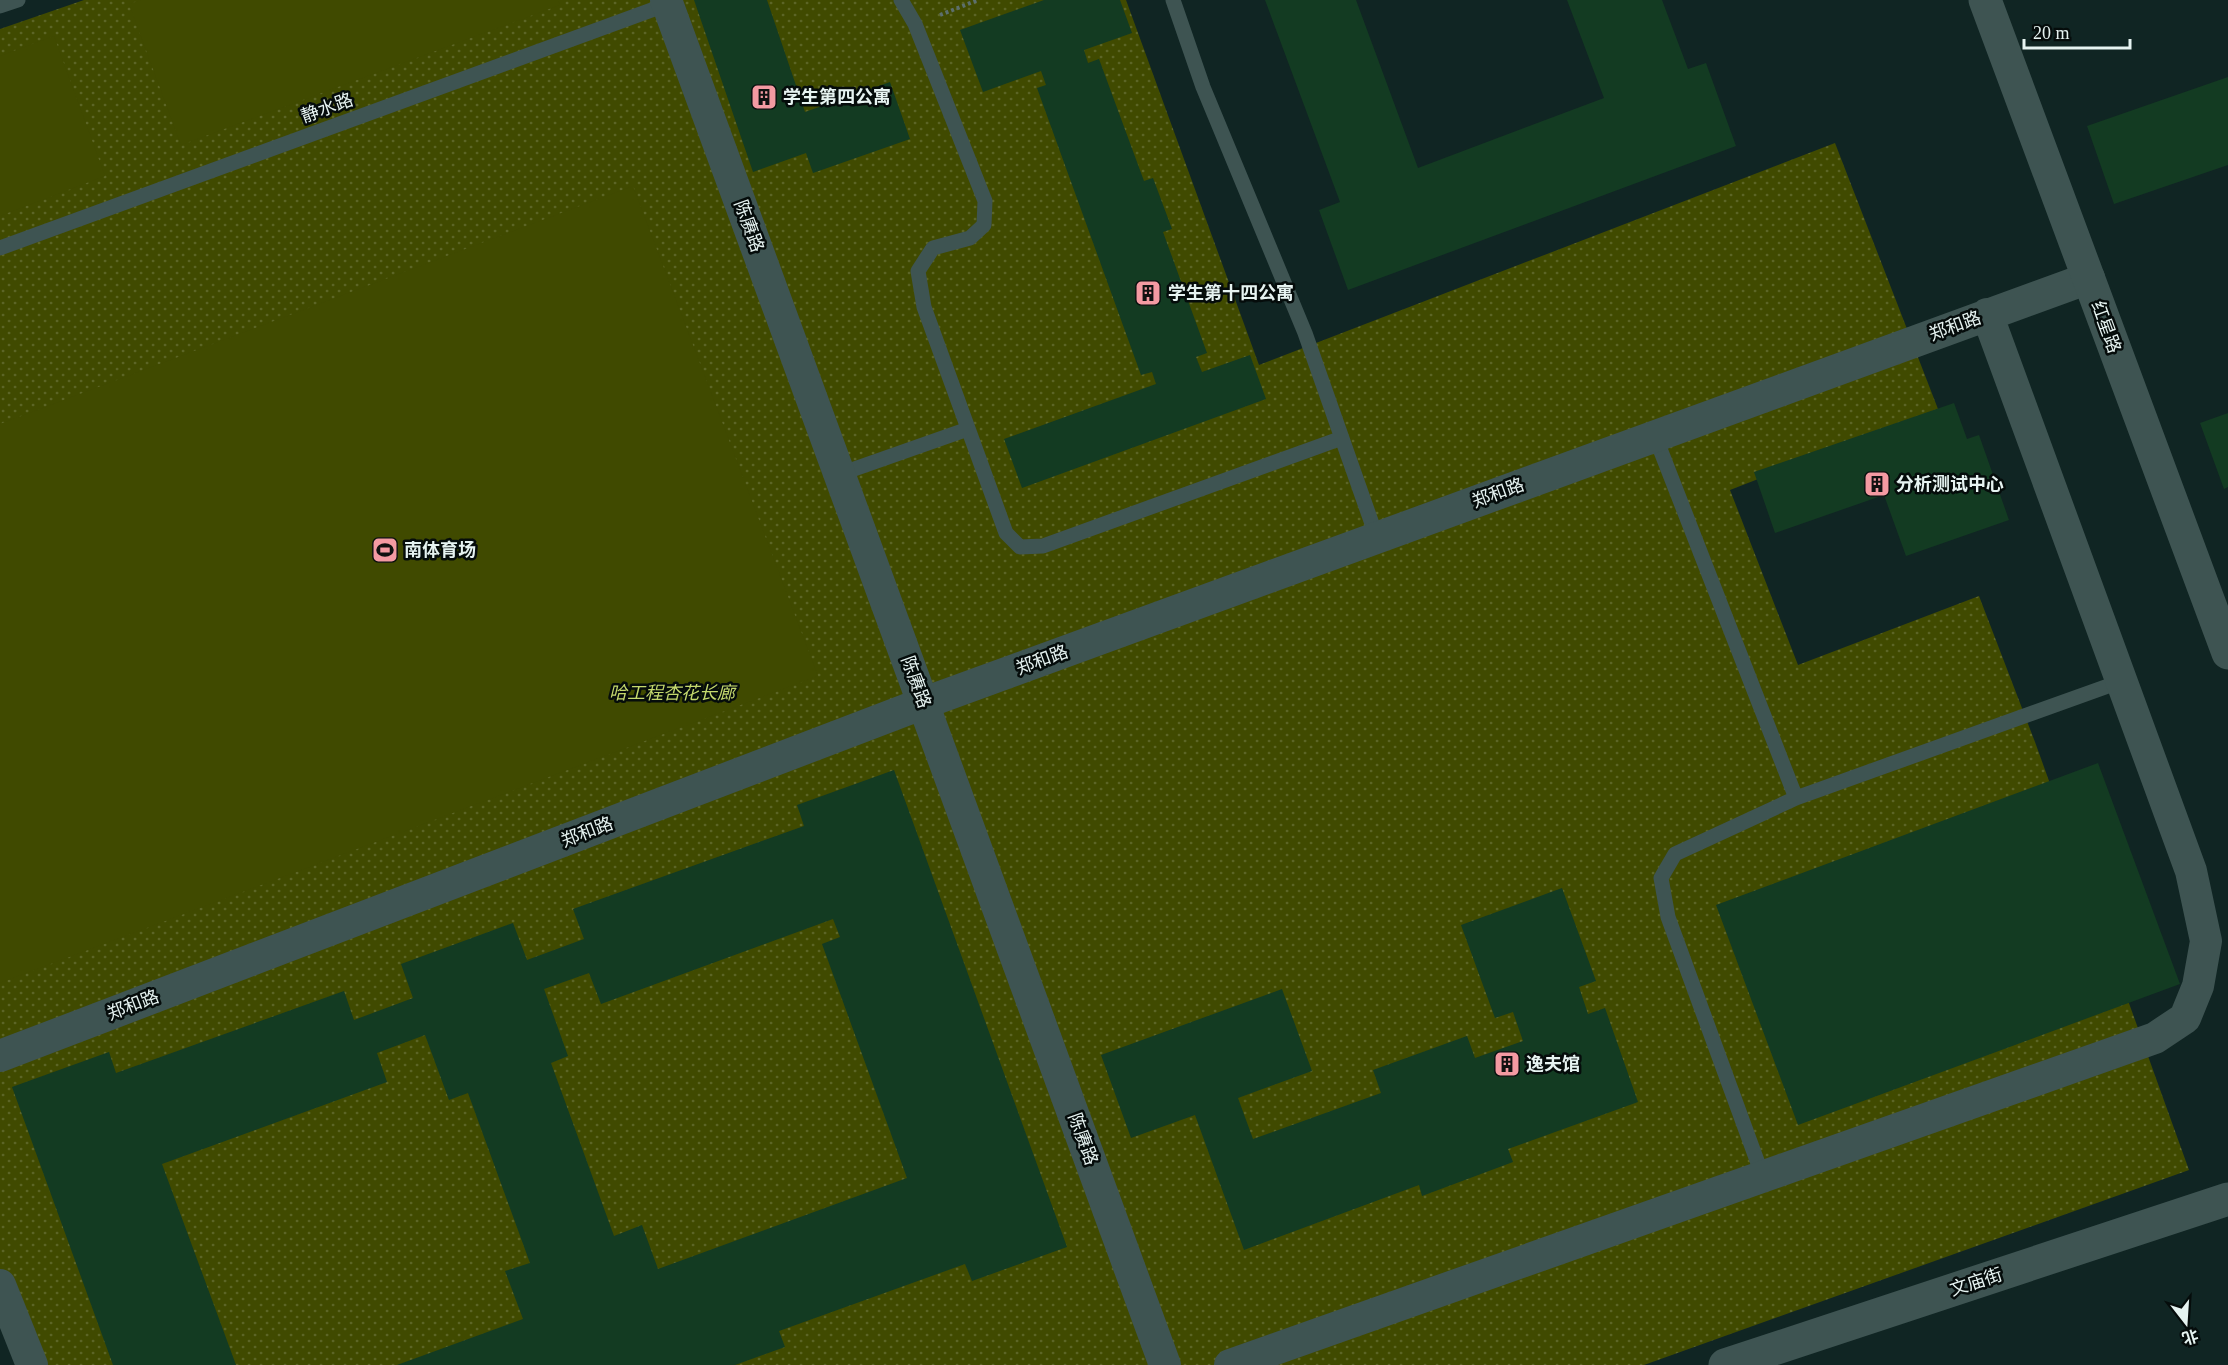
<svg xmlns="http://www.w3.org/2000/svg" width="2228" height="1365" font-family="'Times New Roman','Noto Sans SC',serif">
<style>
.green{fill:url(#green-dots)}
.pitch{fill:#404a00}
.building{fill:#133b22;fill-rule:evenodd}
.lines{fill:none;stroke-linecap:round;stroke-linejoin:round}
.path{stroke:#5c6f6d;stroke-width:4;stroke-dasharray:3 3;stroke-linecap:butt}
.service{stroke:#3e5452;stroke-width:15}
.minor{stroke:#3e5452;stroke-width:32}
.secondary{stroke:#3e5452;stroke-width:33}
.labels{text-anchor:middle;stroke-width:5;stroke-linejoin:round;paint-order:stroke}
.poi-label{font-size:18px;font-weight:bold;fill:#e6f3f1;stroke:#050c0b;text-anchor:start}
.street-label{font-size:18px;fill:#e6f3f1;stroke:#050c0b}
.park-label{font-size:18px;font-style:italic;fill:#c4d86d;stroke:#050c0b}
</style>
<defs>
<pattern id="green-dots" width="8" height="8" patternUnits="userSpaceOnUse" patternTransform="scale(1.5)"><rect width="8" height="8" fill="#404a00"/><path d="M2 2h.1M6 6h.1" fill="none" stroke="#5c6526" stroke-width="1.8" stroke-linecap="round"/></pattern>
</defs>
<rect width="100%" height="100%" fill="#102523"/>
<!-- green -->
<path class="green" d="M 84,0 L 1126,0 L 1259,365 L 1835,143 L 1938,409 L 1730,490 L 1798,665 L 1979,596 L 2035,742 L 2189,1170 L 1644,1365 L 32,1365 L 0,1274 L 0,29 Z"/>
<!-- pitch -->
<path class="pitch" d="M 141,0 L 558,0 L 560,5 L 181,145 L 129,4 Z
M 54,36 L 105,176 L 0,216 L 0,56 Z
M 633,186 L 818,676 L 0,983 L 0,424 Z"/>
<!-- building -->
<path class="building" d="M 694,0 L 767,0 L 805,112 L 890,82 L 910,139 L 813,173 L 806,153 L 753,172 Z
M 1044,0 L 1120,0 L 1132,33 L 1084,50 L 1088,63 L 1099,59 L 1144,181 L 1153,178 L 1172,229 L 1163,232 L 1207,353 L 1196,357 L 1202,372 L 1250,355 L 1266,399 L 1022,488 L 1004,439 L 1156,384 L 1152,372 L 1141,375 L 1037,88 L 1046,85 L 1041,71 L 983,92 L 960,30 Z
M 1265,0 L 1356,0 L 1418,168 L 1604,98 L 1567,0 L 1662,0 L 1688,69 L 1706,63 L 1736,146 L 1348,290 L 1319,210 L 1340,202 Z
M 2228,77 L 2228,165 L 2114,204 L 2087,126 Z
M 1954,403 L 1967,439 L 1979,435 L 2009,520 L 1906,556 L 1884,495 L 1775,533 L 1754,472 Z
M 2228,413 L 2228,487 L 2224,489 L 2200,423 Z
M 2098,763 L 2180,984 L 1798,1125 L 1716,905 Z
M 894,770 L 1067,1247 L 972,1281 L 965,1264 L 779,1331 L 785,1347 L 735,1365 L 397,1365 L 523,1319 L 505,1271 L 530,1263 L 468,1093 L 449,1100 L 425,1035 L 377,1053 L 387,1082 L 162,1164 L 236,1365 L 113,1365 L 12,1087 L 109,1052 L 116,1073 L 344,991 L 354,1020 L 413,998 L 401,964 L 513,923 L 527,960 L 584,939 L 573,909 L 804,826 L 797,805 ZM 833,919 L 840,937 L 822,944 L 907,1178 L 658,1269 L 642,1225 L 614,1236 L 551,1063 L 568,1056 L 544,989 L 589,973 L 601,1004 Z
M 1562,888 L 1596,981 L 1579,987 L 1588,1014 L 1605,1008 L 1638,1102 L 1508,1149 L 1513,1162 L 1422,1196 L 1419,1185 L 1244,1250 L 1195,1115 L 1131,1138 L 1101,1055 L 1282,989 L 1312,1071 L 1238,1098 L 1253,1139 L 1381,1093 L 1373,1070 L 1467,1036 L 1475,1058 L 1523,1041 L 1513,1012 L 1495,1018 L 1461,925 Z"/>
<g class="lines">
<!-- path -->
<path class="path" d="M 940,15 L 978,0"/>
<!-- service -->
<path class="service" d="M 901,0 L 915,24 L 985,201 L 984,225 L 970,238 L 933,248 L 918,271 L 924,307 L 1006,533 L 1020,547 L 1043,546 L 1342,438
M 1173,0 L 1203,87 L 1305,333 L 1377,538
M 0,6 L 18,0
M 0,248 L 668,4
M 1655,436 L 1796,798
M 840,474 L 968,429
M 1763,1177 L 1668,917 L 1661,878 L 1675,854 L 1796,798 L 2122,681"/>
<!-- minor -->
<path class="minor" d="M 666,0 L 1165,1365
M 0,1056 L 924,703 L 2089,278
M 0,1285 L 32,1365
M 1230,1365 L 2155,1038 L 2185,1018 L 2198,986 L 2206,941 L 2191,871 L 1987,314"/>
<!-- secondary -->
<path class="secondary" d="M 1985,0 L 2228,653
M 1725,1365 L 2228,1199"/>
</g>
<!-- icons -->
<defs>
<g id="building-square" transform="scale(1.35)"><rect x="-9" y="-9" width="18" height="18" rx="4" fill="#f49aa2" stroke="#050c0b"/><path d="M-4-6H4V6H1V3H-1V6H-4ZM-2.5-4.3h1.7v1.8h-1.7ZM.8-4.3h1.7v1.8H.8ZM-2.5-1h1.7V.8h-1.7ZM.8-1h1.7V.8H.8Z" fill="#111"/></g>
<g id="stadium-square" transform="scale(1.35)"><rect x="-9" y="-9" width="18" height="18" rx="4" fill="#f49aa2" stroke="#050c0b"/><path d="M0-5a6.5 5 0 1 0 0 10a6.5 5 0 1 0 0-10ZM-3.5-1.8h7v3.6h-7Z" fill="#111"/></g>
</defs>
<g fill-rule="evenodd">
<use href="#building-square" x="764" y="97"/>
<use href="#building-square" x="1148" y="293"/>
<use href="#building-square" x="1877" y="484"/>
<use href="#stadium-square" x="385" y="550"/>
<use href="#building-square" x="1507" y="1064"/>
</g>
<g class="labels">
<!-- poi labels -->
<g class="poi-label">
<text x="783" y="103">学生第四公寓</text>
<text x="1168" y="299">学生第十四公寓</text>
<text x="1896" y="490">分析测试中心</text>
<text x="404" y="556">南体育场</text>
<text x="1526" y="1070">逸夫馆</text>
</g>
<!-- street labels -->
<g class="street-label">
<text transform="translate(327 108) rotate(-20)" y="6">静水路</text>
<text transform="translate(749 226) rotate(70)" y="6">陈赓路</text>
<text transform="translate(1955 326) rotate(-20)" y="6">郑和路</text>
<text transform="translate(2106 327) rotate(70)" y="6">红星路</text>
<text transform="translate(1498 493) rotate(-20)" y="6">郑和路</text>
<text transform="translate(1042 660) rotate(-20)" y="6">郑和路</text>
<text transform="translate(916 682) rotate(70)" y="6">陈赓路</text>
<text transform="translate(587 832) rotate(-21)" y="6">郑和路</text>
<text transform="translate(133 1005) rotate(-21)" y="6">郑和路</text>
<text transform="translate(1083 1139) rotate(70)" y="6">陈赓路</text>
<text transform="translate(1976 1282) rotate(-18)" y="6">文庙街</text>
</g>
<!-- park labels -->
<g class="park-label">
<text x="672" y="699">哈工程杏花长廊</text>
</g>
</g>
<!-- north arrow -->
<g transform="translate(2186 1323) rotate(163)" stroke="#050c0b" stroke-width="4.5" paint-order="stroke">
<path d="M0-4.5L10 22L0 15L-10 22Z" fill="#e6f3f1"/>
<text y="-9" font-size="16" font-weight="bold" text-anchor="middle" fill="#e6f3f1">北</text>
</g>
<!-- scale -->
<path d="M2024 39v9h106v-9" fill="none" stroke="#e6f3f1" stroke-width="3"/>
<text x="2033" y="39" font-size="18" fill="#e6f3f1" stroke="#050c0b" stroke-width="4.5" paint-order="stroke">20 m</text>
</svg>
